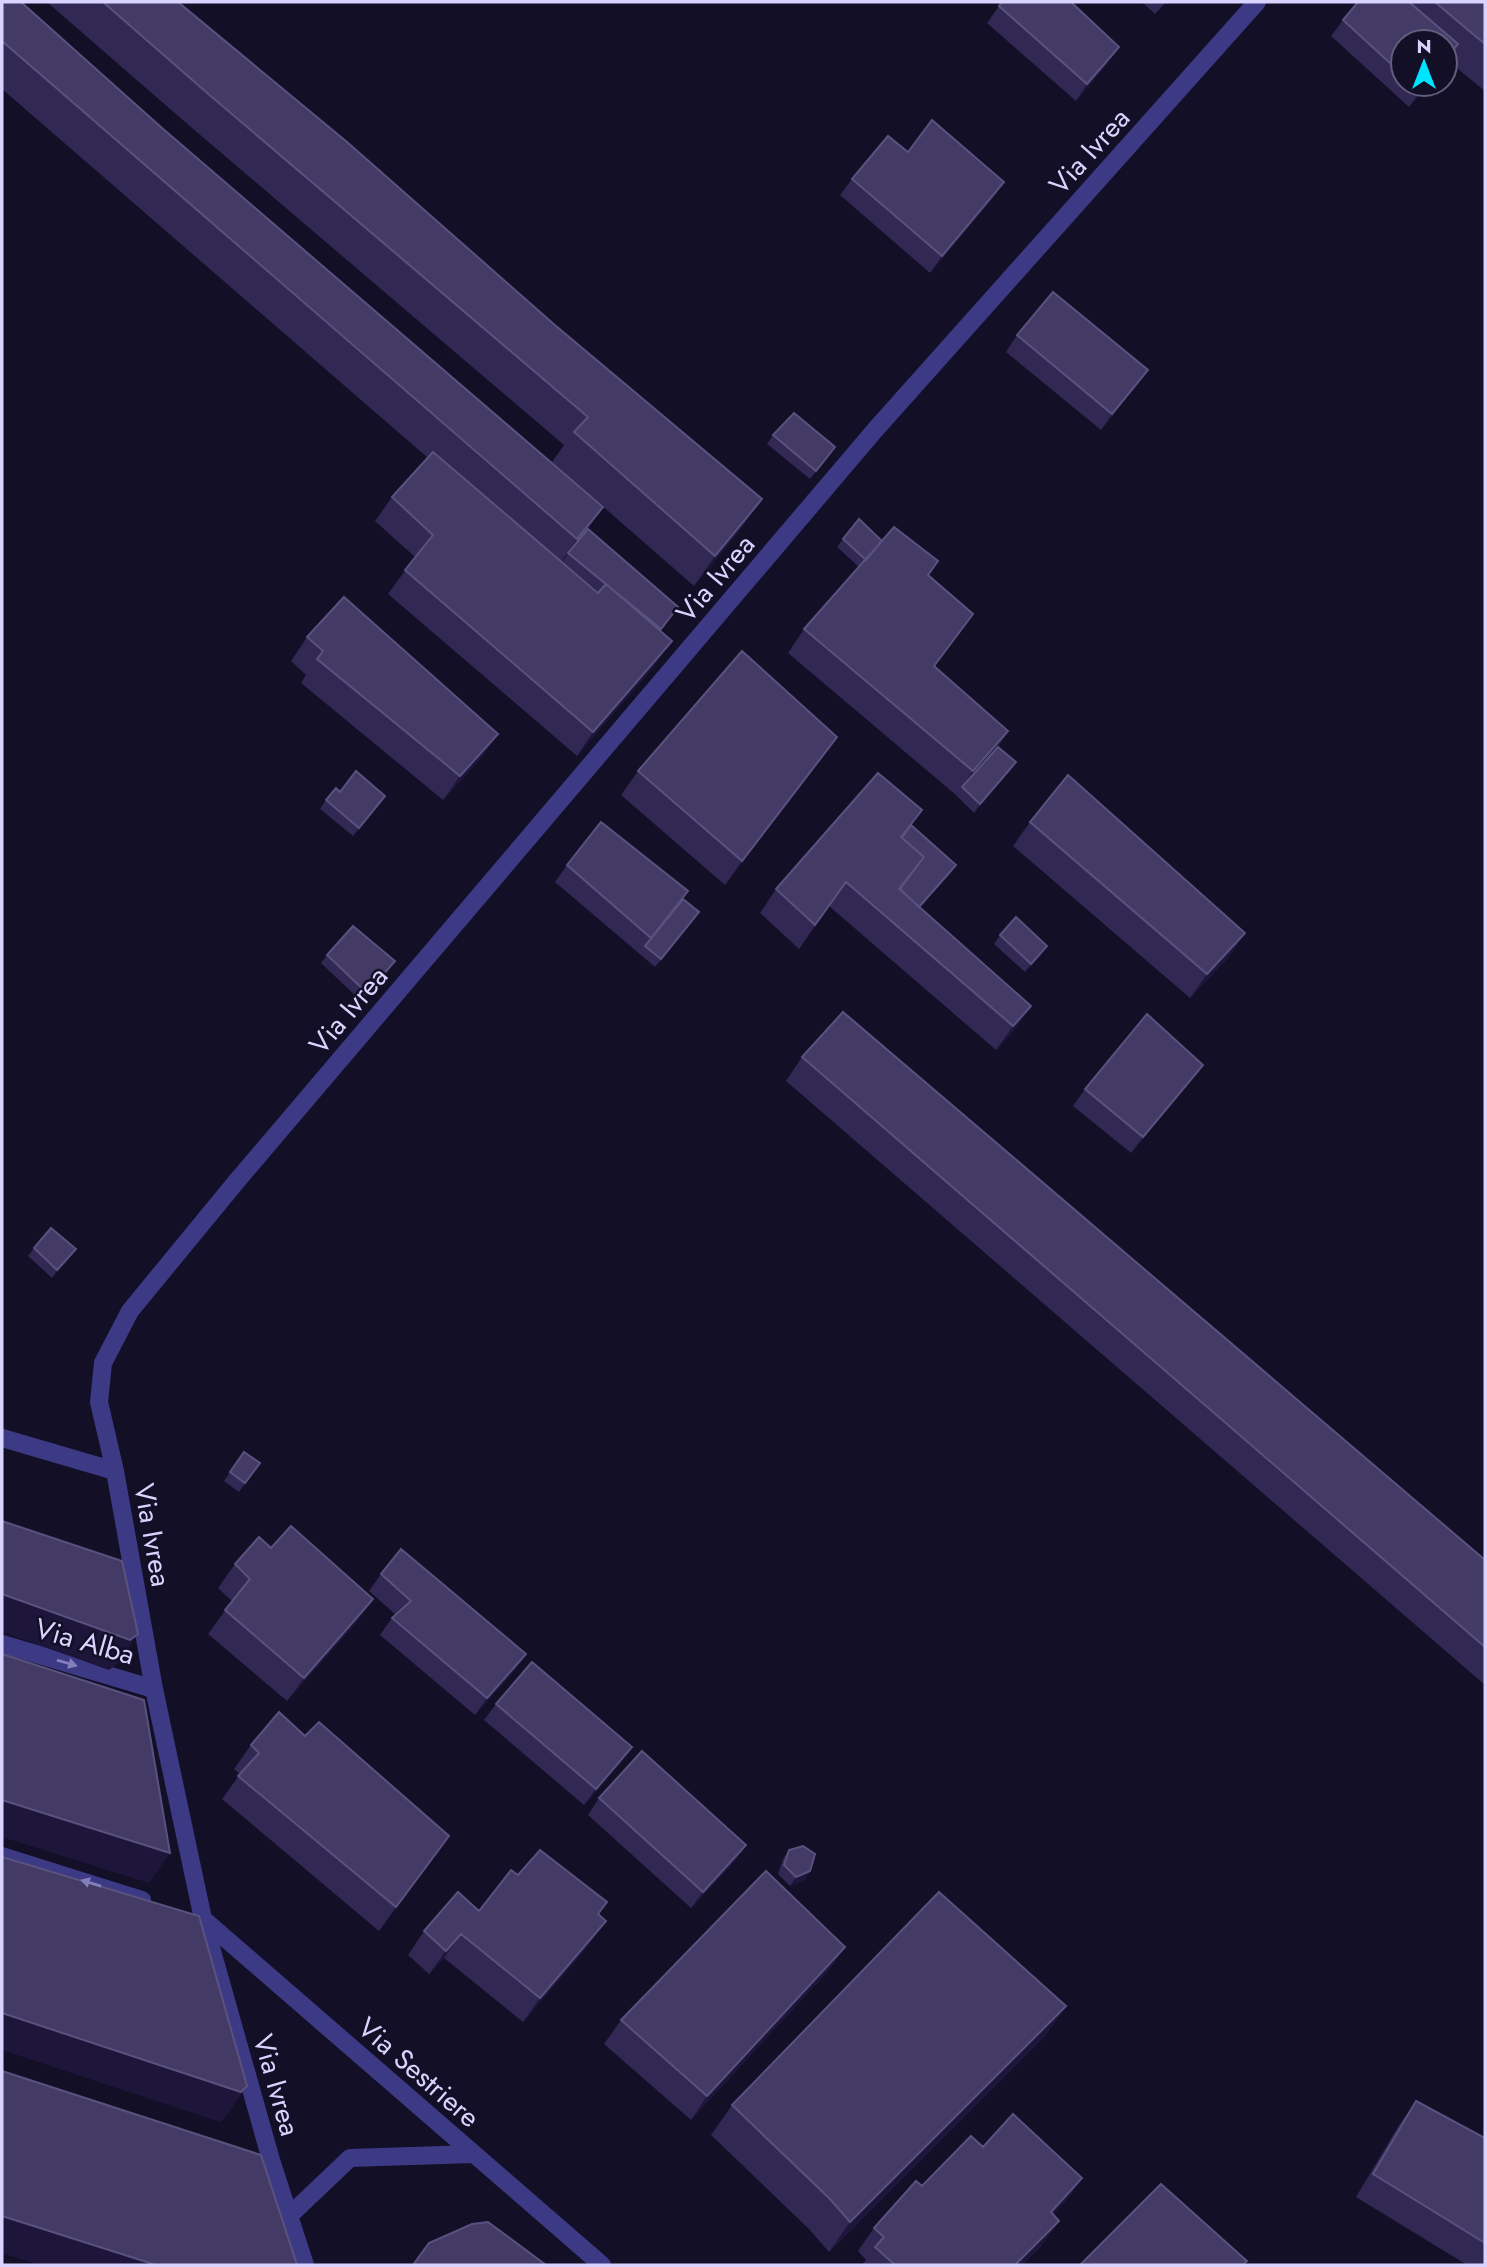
<svg xmlns="http://www.w3.org/2000/svg" width="1487" height="2267" font-family="Jost,sans-serif">
<style>
.lines{fill:none;stroke-linecap:round;stroke-linejoin:round}
.minor{stroke:#3d3a85;stroke-width:18}
.wall{fill:#312854;fill-rule:evenodd}
.shaded-wall{fill:#1d163a}
.building{fill:#433a66;stroke:#5a527e;stroke-width:2}
.oneway{fill:#837fbc}
.labels{text-anchor:middle;stroke-width:5;stroke-linejoin:round;paint-order:stroke}
.street-label{font-size:28px;fill:#d9d4ff;stroke:#130f26}
</style>
<rect width="100%" height="100%" fill="#130f26"/>
<g class="lines">
<!-- minor -->
<path class="minor" d="M 2,1438 L 115,1471
M 2,1644 L 154,1689
M 2,1856 L 142,1900
M 202,1918 L 602,2265
M 289,2216 L 350,2158 L 473,2154
M 305,2265 L 271,2160 L 203,1919 L 154,1689 L 115,1471 L 99,1402 L 103,1363 L 130,1311 L 236,1182 L 875,430 L 1257,2"/>
</g>
<!-- wall -->
<path class="wall" d="M 2,2 L 162,128 L 603,507 L 588,529 L 672,616 L 660,631 L 655,665 L 577,756 L 388,594 L 415,557 L 375,521 L 392,497 L 428,458 L 2,89 ZM 562,561 L 599,592 L 598,593 L 562,562 Z
M 47,2 L 178,2 L 741,529 L 694,586 L 552,462 L 564,445 L 185,122 Z
M 1002,2 L 1108,63 L 1076,101 L 987,23 Z
M 1142,2 L 1166,2 L 1155,14 Z
M 1358,2 L 1485,2 L 1485,91 L 1447,60 L 1403,42 L 1403,84 L 1428,84 L 1409,107 L 1331,36 L 1343,20 Z
M 908,152 L 1004,182 L 992,199 L 930,273 L 840,195 L 852,179 Z
M 1017,335 L 1148,370 L 1136,386 L 1101,430 L 1006,352 Z
M 773,435 L 829,455 L 810,479 L 767,444 Z
M 843,539 L 882,541 L 928,575 L 973,614 L 934,667 L 1008,731 L 998,747 L 1016,762 L 974,813 L 956,795 L 788,653 L 804,629 L 859,567 L 837,547 Z
M 307,637 L 498,734 L 481,758 L 443,800 L 301,683 L 306,675 L 291,661 Z
M 837,737 L 820,761 L 725,885 L 621,795 L 638,771 Z
M 340,792 L 385,796 L 353,836 L 320,809 L 326,800 Z
M 922,810 L 911,825 L 950,874 L 920,907 L 1031,1006 L 1014,1030 L 996,1050 L 829,906 L 799,949 L 760,913 L 776,889 Z
M 1030,822 L 1245,933 L 1229,957 L 1190,998 L 1013,846 Z
M 567,865 L 683,899 L 693,920 L 655,967 L 555,882 Z
M 1000,935 L 1041,955 L 1025,972 L 994,944 Z
M 327,955 L 395,961 L 361,1001 L 321,963 Z
M 802,1057 L 1485,1560 L 1485,1685 L 786,1081 Z
M 1191,1081 L 1131,1153 L 1073,1106 L 1085,1089 Z
M 34,1248 L 70,1257 L 52,1278 L 28,1256 Z
M 244,1452 L 260,1463 L 239,1492 L 224,1481 Z
M 271,1548 L 373,1599 L 356,1623 L 287,1701 L 208,1634 L 232,1601 L 218,1588 L 235,1564 Z
M 381,1574 L 526,1654 L 515,1670 L 475,1715 L 380,1635 L 392,1618 L 396,1615 L 369,1591 Z
M 496,1704 L 620,1764 L 584,1805 L 484,1720 Z
M 251,1745 L 433,1859 L 379,1931 L 222,1799 L 240,1774 L 234,1769 Z
M 599,1798 L 746,1845 L 735,1861 L 691,1908 L 588,1815 Z
M 789,1850 L 810,1871 L 804,1880 L 790,1886 L 778,1874 L 783,1859 Z
M 518,1875 L 598,1915 L 589,1945 L 523,2022 L 444,1958 L 429,1974 L 408,1955 L 424,1931 L 479,1911 Z
M 845,1947 L 828,1971 L 691,2120 L 604,2044 L 621,2020 Z
M 1066,2006 L 1045,2036 L 829,2252 L 809,2229 L 711,2135 L 732,2105 Z
M 1416,2101 L 1485,2138 L 1485,2265 L 1467,2265 L 1356,2197 L 1399,2125 Z
M 983,2147 L 1082,2178 L 1065,2202 L 1053,2215 L 1059,2221 L 1042,2245 L 1022,2265 L 862,2265 L 866,2260 L 858,2251 L 874,2228 L 922,2186 Z"/>
<!-- shaded-wall -->
<path class="shaded-wall" d="M 1119,47 L 1108,63 L 1076,101 L 1087,84 Z
M 1426,84 L 1428,84 L 1409,107 L 1421,91 Z
M 1004,182 L 992,199 L 930,273 L 942,256 Z
M 1148,370 L 1136,386 L 1101,430 L 1112,414 Z
M 762,499 L 741,529 L 694,586 L 715,556 Z
M 603,507 L 582,537 L 556,569 L 577,539 Z
M 672,641 L 655,665 L 577,756 L 593,732 Z
M 1008,731 L 992,755 L 962,787 L 956,795 L 973,771 Z
M 498,734 L 481,758 L 443,800 L 460,776 Z
M 837,737 L 820,761 L 725,885 L 742,861 Z
M 1016,762 L 1010,771 L 974,813 L 980,804 Z
M 956,865 L 950,874 L 902,928 L 908,920 Z
M 1245,933 L 1229,957 L 1190,998 L 1207,974 Z
M 1047,946 L 1041,955 L 1025,972 L 1031,964 Z
M 395,961 L 389,969 L 361,1001 L 367,993 Z
M 1031,1006 L 1014,1030 L 996,1050 L 1013,1026 Z
M 1203,1065 L 1191,1081 L 1131,1153 L 1143,1137 Z
M 76,1249 L 70,1257 L 52,1278 L 57,1270 Z
M 2,1594 L 138,1634 L 117,1664 L 109,1670 L 2,1632 Z
M 373,1599 L 356,1623 L 287,1701 L 304,1678 Z
M 526,1654 L 515,1670 L 475,1715 L 487,1698 Z
M 632,1747 L 620,1764 L 584,1805 L 596,1789 Z
M 2,1800 L 170,1853 L 149,1883 L 2,1837 Z
M 449,1836 L 433,1859 L 379,1931 L 396,1907 Z
M 746,1845 L 735,1861 L 691,1908 L 703,1892 Z
M 810,1871 L 804,1880 L 790,1886 L 796,1877 Z
M 606,1921 L 589,1945 L 523,2022 L 540,1998 Z
M 461,1934 L 444,1958 L 429,1974 L 446,1951 Z
M 845,1947 L 828,1971 L 691,2120 L 707,2096 Z
M 1066,2006 L 1045,2036 L 829,2252 L 850,2222 Z
M 2,2013 L 247,2086 L 226,2116 L 220,2122 L 2,2050 Z
M 1082,2178 L 1065,2202 L 1034,2236 L 1051,2212 Z
M 2,2216 L 156,2265 L 40,2265 L 2,2253 Z
M 1059,2221 L 1042,2245 L 1022,2265 L 1015,2265 Z"/>
<!-- building -->
<path class="building" d="M 2,2 L 21,2 L 162,128 L 603,507 L 577,539 L 2,41 Z
M 103,2 L 178,2 L 347,142 L 556,326 L 762,499 L 715,556 L 574,432 L 588,417 L 206,92 Z
M 1002,2 L 1071,2 L 1119,47 L 1087,84 L 999,6 Z
M 1358,2 L 1409,2 L 1458,44 L 1445,60 L 1445,42 L 1403,42 L 1403,75 L 1343,20 Z
M 1435,2 L 1485,2 L 1485,44 L 1468,30 Z
M 1413,84 L 1426,84 L 1421,91 Z
M 932,120 L 1004,182 L 942,256 L 852,179 L 888,136 L 908,152 Z
M 1053,292 L 1148,370 L 1112,414 L 1017,335 Z
M 794,413 L 835,447 L 816,471 L 773,435 Z
M 433,452 L 598,593 L 606,584 L 672,641 L 593,732 L 405,570 L 433,535 L 392,497 Z
M 859,519 L 882,541 L 866,560 L 843,539 Z
M 894,527 L 938,561 L 928,575 L 973,614 L 934,666 L 1008,731 L 973,771 L 804,629 Z
M 588,529 L 678,607 L 661,629 L 568,553 Z
M 344,597 L 498,734 L 460,776 L 317,659 L 323,651 L 307,637 Z
M 742,651 L 837,737 L 742,861 L 638,771 Z
M 998,747 L 1016,762 L 980,804 L 962,787 Z
M 356,771 L 385,796 L 359,828 L 326,800 L 336,788 L 340,792 Z
M 878,773 L 922,810 L 901,837 L 924,857 L 899,889 L 1031,1006 L 1013,1026 L 846,882 L 815,925 L 776,889 Z
M 1068,775 L 1245,933 L 1207,974 L 1030,822 Z
M 601,822 L 688,891 L 651,938 L 567,865 Z
M 911,825 L 956,865 L 919,907 L 900,889 L 924,857 L 902,838 Z
M 683,899 L 699,912 L 661,959 L 645,946 Z
M 1016,917 L 1047,946 L 1031,964 L 1000,935 Z
M 353,926 L 395,961 L 367,993 L 327,955 Z
M 843,1012 L 1485,1560 L 1485,1647 L 802,1057 Z
M 1147,1014 L 1203,1065 L 1143,1137 L 1085,1089 Z
M 51,1228 L 76,1249 L 57,1270 L 34,1248 Z
M 244,1452 L 260,1463 L 245,1483 L 230,1472 Z
M 2,1521 L 122,1561 L 138,1634 L 130,1640 L 2,1594 Z
M 291,1526 L 373,1599 L 304,1678 L 225,1610 L 250,1579 L 235,1564 L 259,1537 L 271,1548 Z
M 401,1549 L 526,1654 L 487,1698 L 392,1618 L 411,1601 L 381,1574 Z
M 2,1654 L 144,1700 L 170,1853 L 2,1800 Z
M 532,1662 L 632,1747 L 596,1789 L 496,1704 Z
M 279,1712 L 305,1736 L 319,1722 L 449,1836 L 396,1907 L 238,1776 L 259,1753 L 251,1745 Z
M 642,1751 L 746,1845 L 703,1892 L 599,1798 Z
M 803,1846 L 815,1854 L 810,1871 L 796,1877 L 784,1865 L 789,1850 Z
M 540,1850 L 607,1902 L 598,1914 L 606,1921 L 540,1998 L 461,1934 L 446,1951 L 424,1931 L 458,1892 L 479,1911 L 511,1870 L 518,1875 Z
M 2,1857 L 199,1916 L 247,2086 L 241,2092 L 2,2013 Z
M 766,1871 L 845,1947 L 707,2096 L 621,2020 Z
M 939,1892 L 1066,2006 L 850,2222 L 830,2199 L 732,2105 Z
M 2,2071 L 261,2155 L 297,2265 L 156,2265 L 2,2216 Z
M 1416,2101 L 1485,2138 L 1485,2243 L 1373,2174 Z
M 1013,2114 L 1082,2178 L 1051,2212 L 1059,2221 L 1015,2265 L 895,2265 L 875,2247 L 884,2237 L 874,2228 L 916,2181 L 922,2186 L 971,2136 L 983,2147 Z
M 1161,2184 L 1247,2261 L 1243,2265 L 1080,2265 Z
M 488,2222 L 546,2265 L 413,2265 L 429,2243 L 472,2224 Z"/>
<!-- one-way arrows -->
<defs><path id="oneway-solid" d="M-6-.8H1V-3.2L6.5 0L1 3.2V.8H-6Z" transform="scale(1.75)"/></defs>
<g class="oneway">
<use href="#oneway-solid" transform="translate(67 1663) rotate(16)"/>
<use href="#oneway-solid" transform="translate(91 1883) rotate(-163)"/>
</g>
<g class="labels">
<!-- street labels -->
<g class="street-label">
<text transform="translate(1089 151) rotate(-48)" y="10">Via Ivrea</text>
<text transform="translate(715 578) rotate(-50)" y="10">Via Ivrea</text>
<text transform="translate(348 1010) rotate(-50)" y="10">Via Ivrea</text>
<text transform="translate(153 1535) rotate(80)" y="10">Via Ivrea</text>
<text transform="translate(85 1641) rotate(16)" y="10">Via Alba</text>
<text transform="translate(419 2072) rotate(41)" y="10">Via Sestriere</text>
<text transform="translate(277 2085) rotate(74)" y="10">Via Ivrea</text>
</g>
</g>
<!-- border -->
<rect width="1487" height="2267" fill="none" stroke="#d9d4ff" stroke-width="7"/>
<!-- north arrow -->
<g transform="translate(1424 63)"><circle r="33" fill="#130f26" stroke="#625e7d" stroke-width="2"/>
<path d="M0-5L12 26L0 18L-12 26Z" fill="#00e5ff"/>
<text y="-10" font-size="19" font-weight="bold" text-anchor="middle" fill="#d9d4ff">N</text>
</g>
</svg>
